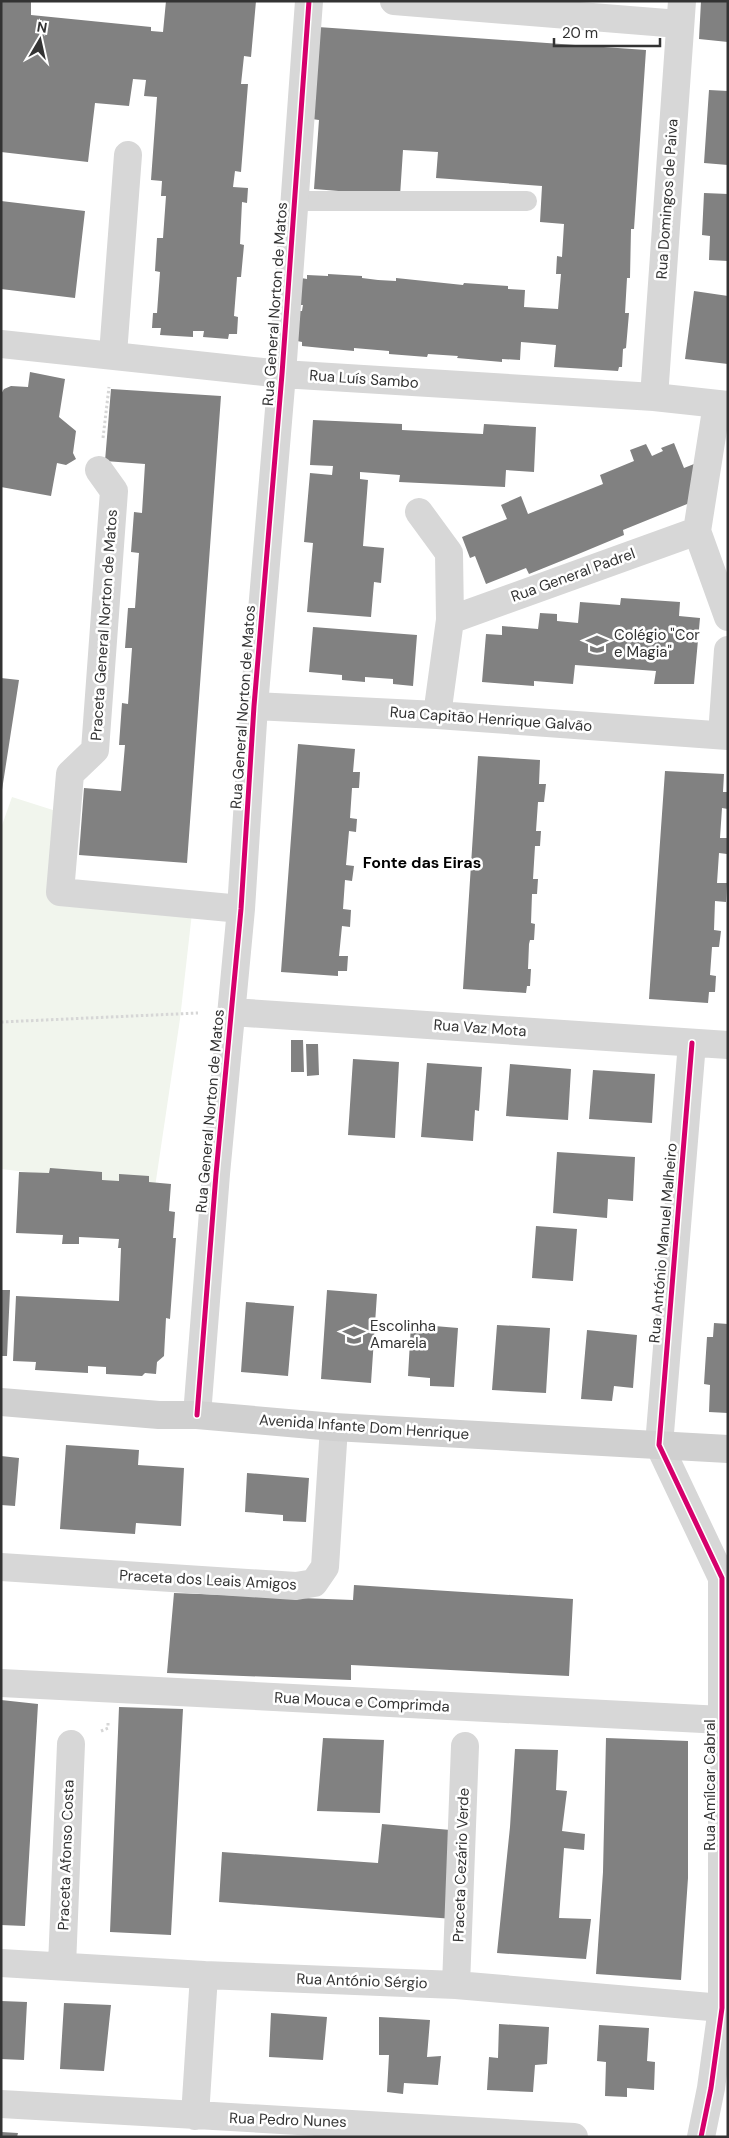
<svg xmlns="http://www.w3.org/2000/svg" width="729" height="2138" font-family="'DM Sans',sans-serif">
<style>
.green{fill:#f1f5ed}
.building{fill:#818181}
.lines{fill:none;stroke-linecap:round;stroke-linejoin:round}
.path{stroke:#d6d6d6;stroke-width:3;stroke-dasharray:2.5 2.5;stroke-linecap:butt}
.lane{stroke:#d7d7d7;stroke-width:20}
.street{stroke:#d7d7d7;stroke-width:28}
.secondary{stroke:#d0d0d0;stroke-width:28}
.cycleway-casing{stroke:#fff;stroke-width:8}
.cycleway{stroke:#d6006c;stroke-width:5}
.labels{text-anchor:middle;stroke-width:5;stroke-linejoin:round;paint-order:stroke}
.street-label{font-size:15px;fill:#333;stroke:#fff}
.poi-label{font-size:15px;fill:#333;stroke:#fff;text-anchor:start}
.neighbourhood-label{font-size:16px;font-weight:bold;fill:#000;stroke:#fff}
</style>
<rect width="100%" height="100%" fill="#fff"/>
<!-- green -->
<path class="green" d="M 12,797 L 56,811 L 60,891 L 193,904 L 180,1019 L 155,1187 L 1,1169 L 1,828 Z"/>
<!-- building -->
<path class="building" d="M 1,1 L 31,1 L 31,15 L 151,27 L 151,31 L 163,32 L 166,1 L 256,1 L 251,57 L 244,56 L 241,84 L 248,84 L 241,172 L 235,171 L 233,187 L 248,188 L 247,203 L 242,202 L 240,244 L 244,245 L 241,277 L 237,277 L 234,316 L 238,317 L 237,334 L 229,334 L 228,339 L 203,337 L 204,331 L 193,331 L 193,337 L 160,335 L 161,328 L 152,328 L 153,313 L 157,313 L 160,272 L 155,271 L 157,238 L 163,238 L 166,196 L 161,196 L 162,181 L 151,180 L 157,97 L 144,96 L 146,80 L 133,79 L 129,106 L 95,103 L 88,162 L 1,152 Z
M 701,1 L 728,1 L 728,42 L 699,39 Z
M 318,27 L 646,50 L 634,229 L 631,229 L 630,278 L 627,278 L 625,313 L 629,313 L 626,348 L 623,349 L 622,367 L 619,367 L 618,371 L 554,367 L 556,345 L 521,342 L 520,360 L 502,359 L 502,362 L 457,358 L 458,356 L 428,354 L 427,357 L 389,354 L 389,351 L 354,348 L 354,351 L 322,348 L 302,346 L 302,342 L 297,341 L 300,311 L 302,311 L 303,305 L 299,305 L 301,278 L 307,279 L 307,275 L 328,276 L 328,274 L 362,276 L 362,278 L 378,280 L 396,281 L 396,278 L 463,285 L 464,283 L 508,286 L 508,289 L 525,290 L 524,307 L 558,309 L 561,274 L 556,274 L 557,256 L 562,257 L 564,224 L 540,222 L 542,186 L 436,178 L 438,152 L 403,150 L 400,196 L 314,189 L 319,120 L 312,119 Z
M 709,90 L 728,91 L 728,165 L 704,163 Z
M 704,193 L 728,194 L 728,261 L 709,260 L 710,236 L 702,235 Z
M 1,201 L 85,211 L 75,298 L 1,289 Z
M 694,291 L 728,296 L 728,364 L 685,359 Z
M 30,372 L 65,379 L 59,417 L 76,431 L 73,453 L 76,459 L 66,465 L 57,463 L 51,496 L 1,487 L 1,394 L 4,389 L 11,386 L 28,387 Z
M 111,389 L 221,396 L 187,863 L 79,855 L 84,788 L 121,791 L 125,745 L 119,745 L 122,703 L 128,704 L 132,648 L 125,648 L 128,608 L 135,608 L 139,553 L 131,552 L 134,512 L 142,513 L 145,464 L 105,461 Z
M 313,420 L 402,424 L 402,430 L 483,434 L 484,424 L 536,427 L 534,472 L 506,470 L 505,487 L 399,482 L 400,475 L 360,472 L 360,479 L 368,480 L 363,546 L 384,548 L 381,583 L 374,582 L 371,617 L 307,612 L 313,543 L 304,542 L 310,473 L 332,475 L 333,466 L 310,465 Z
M 674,443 L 684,468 L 699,462 L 697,500 L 623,530 L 624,535 L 576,555 L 529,574 L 526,568 L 486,584 L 475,556 L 470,558 L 462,537 L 507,519 L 501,505 L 521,496 L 528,514 L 603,484 L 600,475 L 634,461 L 630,450 L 646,444 L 652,456 L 663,451 L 661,448 Z
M 621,598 L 680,602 L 679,616 L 700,618 L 694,684 L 654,684 L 656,671 L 575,665 L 573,684 L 534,681 L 534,686 L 482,682 L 486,634 L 502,635 L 502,626 L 538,629 L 540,613 L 557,614 L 557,621 L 578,623 L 580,602 L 620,605 Z
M 313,627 L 417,635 L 413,686 L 393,684 L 393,679 L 365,677 L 365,682 L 342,680 L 342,675 L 309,672 Z
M 1,678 L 19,680 L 2,790 L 1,790 Z
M 298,744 L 355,749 L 353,772 L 360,772 L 359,788 L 352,788 L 350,818 L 357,819 L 356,832 L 349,831 L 346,865 L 354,866 L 352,881 L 345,880 L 343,909 L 351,910 L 350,927 L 342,926 L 339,956 L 348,956 L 347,971 L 338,971 L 338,976 L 281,972 Z
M 478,756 L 540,760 L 539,784 L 546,784 L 544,802 L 538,802 L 536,831 L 541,831 L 540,846 L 535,846 L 533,879 L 538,879 L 537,894 L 532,894 L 531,923 L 535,924 L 534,940 L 530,940 L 529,944 L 528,969 L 531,969 L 530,986 L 527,986 L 526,993 L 463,989 Z
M 665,771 L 724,774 L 723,792 L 728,792 L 728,809 L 722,808 L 720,838 L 728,838 L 727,854 L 719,853 L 717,883 L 727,883 L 726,902 L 715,901 L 714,930 L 721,931 L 719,947 L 712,947 L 710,975 L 716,976 L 715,992 L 709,992 L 708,1003 L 649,999 Z
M 291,1040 L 303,1040 L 304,1072 L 291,1072 Z
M 306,1044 L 318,1044 L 319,1075 L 307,1076 Z
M 353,1059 L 399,1062 L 395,1138 L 348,1135 Z
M 427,1063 L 482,1067 L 479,1111 L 475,1110 L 473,1141 L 421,1137 Z
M 510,1064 L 571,1069 L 568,1120 L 506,1116 Z
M 593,1070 L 655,1074 L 652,1123 L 589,1119 Z
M 557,1152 L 635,1157 L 633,1201 L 608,1199 L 607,1218 L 553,1213 Z
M 50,1168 L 102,1172 L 102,1180 L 119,1181 L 119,1174 L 149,1176 L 149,1182 L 171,1184 L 169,1211 L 175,1212 L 173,1238 L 176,1238 L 170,1319 L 166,1318 L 164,1356 L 157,1362 L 156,1374 L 145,1373 L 142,1376 L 106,1374 L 106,1367 L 88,1366 L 88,1373 L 35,1370 L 36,1362 L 13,1361 L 16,1296 L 119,1301 L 121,1248 L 118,1248 L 119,1239 L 79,1237 L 79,1244 L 62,1244 L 63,1235 L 16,1233 L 19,1172 L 49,1173 Z
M 536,1226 L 577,1229 L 573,1281 L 532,1278 Z
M 1,1290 L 10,1290 L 7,1356 L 1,1356 Z
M 327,1290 L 377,1294 L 371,1383 L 321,1379 Z
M 246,1302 L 294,1306 L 288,1376 L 241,1372 Z
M 714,1323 L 728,1324 L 728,1413 L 709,1412 L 710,1385 L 704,1384 L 707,1337 L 713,1337 Z
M 411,1324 L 458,1328 L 454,1387 L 430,1386 L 430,1378 L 408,1376 Z
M 497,1325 L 550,1328 L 546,1393 L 492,1390 Z
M 587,1330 L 637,1335 L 633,1388 L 614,1386 L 612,1401 L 581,1399 Z
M 66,1445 L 139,1450 L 138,1465 L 184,1468 L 181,1526 L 136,1523 L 135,1534 L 60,1529 Z
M 1,1456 L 19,1458 L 15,1506 L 1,1505 Z
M 247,1473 L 309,1478 L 306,1522 L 283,1521 L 283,1515 L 245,1512 Z
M 354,1585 L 573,1599 L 569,1676 L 351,1665 L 351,1680 L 167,1673 L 174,1593 L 353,1600 Z
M 1,1700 L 38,1704 L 25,1926 L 1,1925 Z
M 119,1707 L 183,1709 L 171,1935 L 110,1932 Z
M 323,1738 L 384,1740 L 380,1813 L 317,1811 Z
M 606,1738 L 688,1741 L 688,1878 L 681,1980 L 596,1974 L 603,1872 Z
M 515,1749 L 558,1750 L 556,1790 L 567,1791 L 562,1831 L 585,1834 L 584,1850 L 564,1848 L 559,1918 L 591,1919 L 586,1959 L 497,1953 L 510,1827 Z
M 382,1824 L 462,1831 L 454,1919 L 219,1902 L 222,1852 L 378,1863 Z
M 1,2001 L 27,2002 L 24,2060 L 1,2059 Z
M 64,2003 L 111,2005 L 104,2071 L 60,2069 Z
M 271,2013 L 327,2017 L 323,2060 L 269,2057 Z
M 379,2017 L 430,2020 L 427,2057 L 441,2056 L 438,2085 L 404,2083 L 403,2094 L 387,2092 L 389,2055 L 379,2055 Z
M 499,2024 L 549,2027 L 547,2064 L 535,2065 L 533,2092 L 487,2090 L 489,2057 L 498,2058 Z
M 599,2025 L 649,2028 L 647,2061 L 655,2062 L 654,2090 L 627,2088 L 627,2097 L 605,2096 L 606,2062 L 597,2061 Z
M 1,2132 L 18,2133 L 17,2137 L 1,2137 Z"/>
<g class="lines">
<!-- path -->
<path class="path" d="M 103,438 L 109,387
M 1,1022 L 198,1013
M 101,1731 L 108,1728 L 108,1722"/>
<!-- lane -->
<path class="lane" d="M 295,201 L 527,201"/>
<!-- street -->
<path class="street" d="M 394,1 L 679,24
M 1,344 L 282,374 L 654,397 L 728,405
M 113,354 L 128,155
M 654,397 L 682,1
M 717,404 L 697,531 L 728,617
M 99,470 L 114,491 L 95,750 L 70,774 L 60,892 L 241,909
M 419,512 L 449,553 L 450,620
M 254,706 L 437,715 L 728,736
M 437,715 L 450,620 L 697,531
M 722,735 L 728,650
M 232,1012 L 728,1045
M 692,1043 L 659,1445 L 722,1578 L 722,2008 L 711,2088 L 701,2137
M 197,1415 L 216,1174 L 241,909 L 254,706 L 282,374 L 309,1
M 1,1567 L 296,1586 L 314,1583 L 325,1567 L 334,1427
M 1,1683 L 722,1720
M 1,1963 L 204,1975 L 456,1985 L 722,2008 L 728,2011
M 62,1966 L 71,1744
M 456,1985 L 465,1746
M 1,2104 C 192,2115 383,2125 574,2137
M 195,2116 L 204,1975"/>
<!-- secondary -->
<path class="secondary" d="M 1,1402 L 159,1415 L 197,1415 L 334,1427 L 728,1449"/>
<!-- cycleway casing -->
<g class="cycleway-casing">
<path id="cycleway" d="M 692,1043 L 659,1445 L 722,1578 L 722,2008 L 711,2088 L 701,2137
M 197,1415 L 216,1174 L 241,909 L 254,706 L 282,374 L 309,1"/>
</g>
<!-- cycleway -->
<use href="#cycleway" class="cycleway"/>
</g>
<!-- icons -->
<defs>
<g id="school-bare" transform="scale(1.725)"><path d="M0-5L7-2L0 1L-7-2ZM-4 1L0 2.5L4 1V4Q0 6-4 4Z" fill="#7a7a7a" stroke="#fff" stroke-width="2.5" paint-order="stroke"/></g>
</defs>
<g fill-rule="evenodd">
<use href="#school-bare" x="597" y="644"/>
<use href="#school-bare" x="354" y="1335"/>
</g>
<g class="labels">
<!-- street labels -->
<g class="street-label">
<text transform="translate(667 199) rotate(-86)" y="5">Rua Domingos de Paiva</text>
<text transform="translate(275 304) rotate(-86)" y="5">Rua General Norton de Matos</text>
<text transform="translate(364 379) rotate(4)" y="5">Rua Luís Sambo</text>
<text transform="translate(573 575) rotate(-20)" y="5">Rua General Padrel</text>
<text transform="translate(104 625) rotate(-86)" y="5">Praceta General Norton de Matos</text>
<text transform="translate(243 707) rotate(-86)" y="5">Rua General Norton de Matos</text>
<text transform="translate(491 719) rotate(4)" y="5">Rua Capitão Henrique Galvão</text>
<text transform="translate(480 1028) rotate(4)" y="5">Rua Vaz Mota</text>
<text transform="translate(210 1111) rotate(-85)" y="5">Rua General Norton de Matos</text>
<text transform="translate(663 1243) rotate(-85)" y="5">Rua António Manuel Malheiro</text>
<text transform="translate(364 1427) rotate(4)" y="5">Avenida Infante Dom Henrique</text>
<text transform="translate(208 1580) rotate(3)" y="5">Praceta dos Leais Amigos</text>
<text transform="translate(362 1702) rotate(3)" y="5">Rua Mouca e Comprimda</text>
<text transform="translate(710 1785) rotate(-90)" y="5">Rua Amílcar Cabral</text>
<text transform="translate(66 1855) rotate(-88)" y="5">Praceta Afonso Costa</text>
<text transform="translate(461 1865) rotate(-88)" y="5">Praceta Cezário Verde</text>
<text transform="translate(362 1981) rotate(2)" y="5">Rua António Sérgio</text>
<text transform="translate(288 2120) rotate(2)" y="5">Rua Pedro Nunes</text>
</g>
<!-- poi labels -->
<g class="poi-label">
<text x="614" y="640">Colégio "Cor<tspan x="614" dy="17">e Magia"</tspan></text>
<text x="370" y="1331">Escolinha<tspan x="370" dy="17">Amarela</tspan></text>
</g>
<!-- neighbourhood labels -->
<g class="neighbourhood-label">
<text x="422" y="868">Fonte das Eiras</text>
</g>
</g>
<!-- border -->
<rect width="729" height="2138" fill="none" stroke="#333333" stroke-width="5"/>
<!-- north arrow -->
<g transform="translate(40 40) rotate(9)" stroke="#ffffff" stroke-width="4" paint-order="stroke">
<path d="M0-4L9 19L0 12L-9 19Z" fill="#333333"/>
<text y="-8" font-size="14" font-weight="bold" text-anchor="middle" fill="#333333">N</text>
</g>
<!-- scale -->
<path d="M554 38v8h106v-8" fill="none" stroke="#333333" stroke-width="2.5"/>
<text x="562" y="38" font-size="15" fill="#333333" stroke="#ffffff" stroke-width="4" paint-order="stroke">20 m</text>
</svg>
